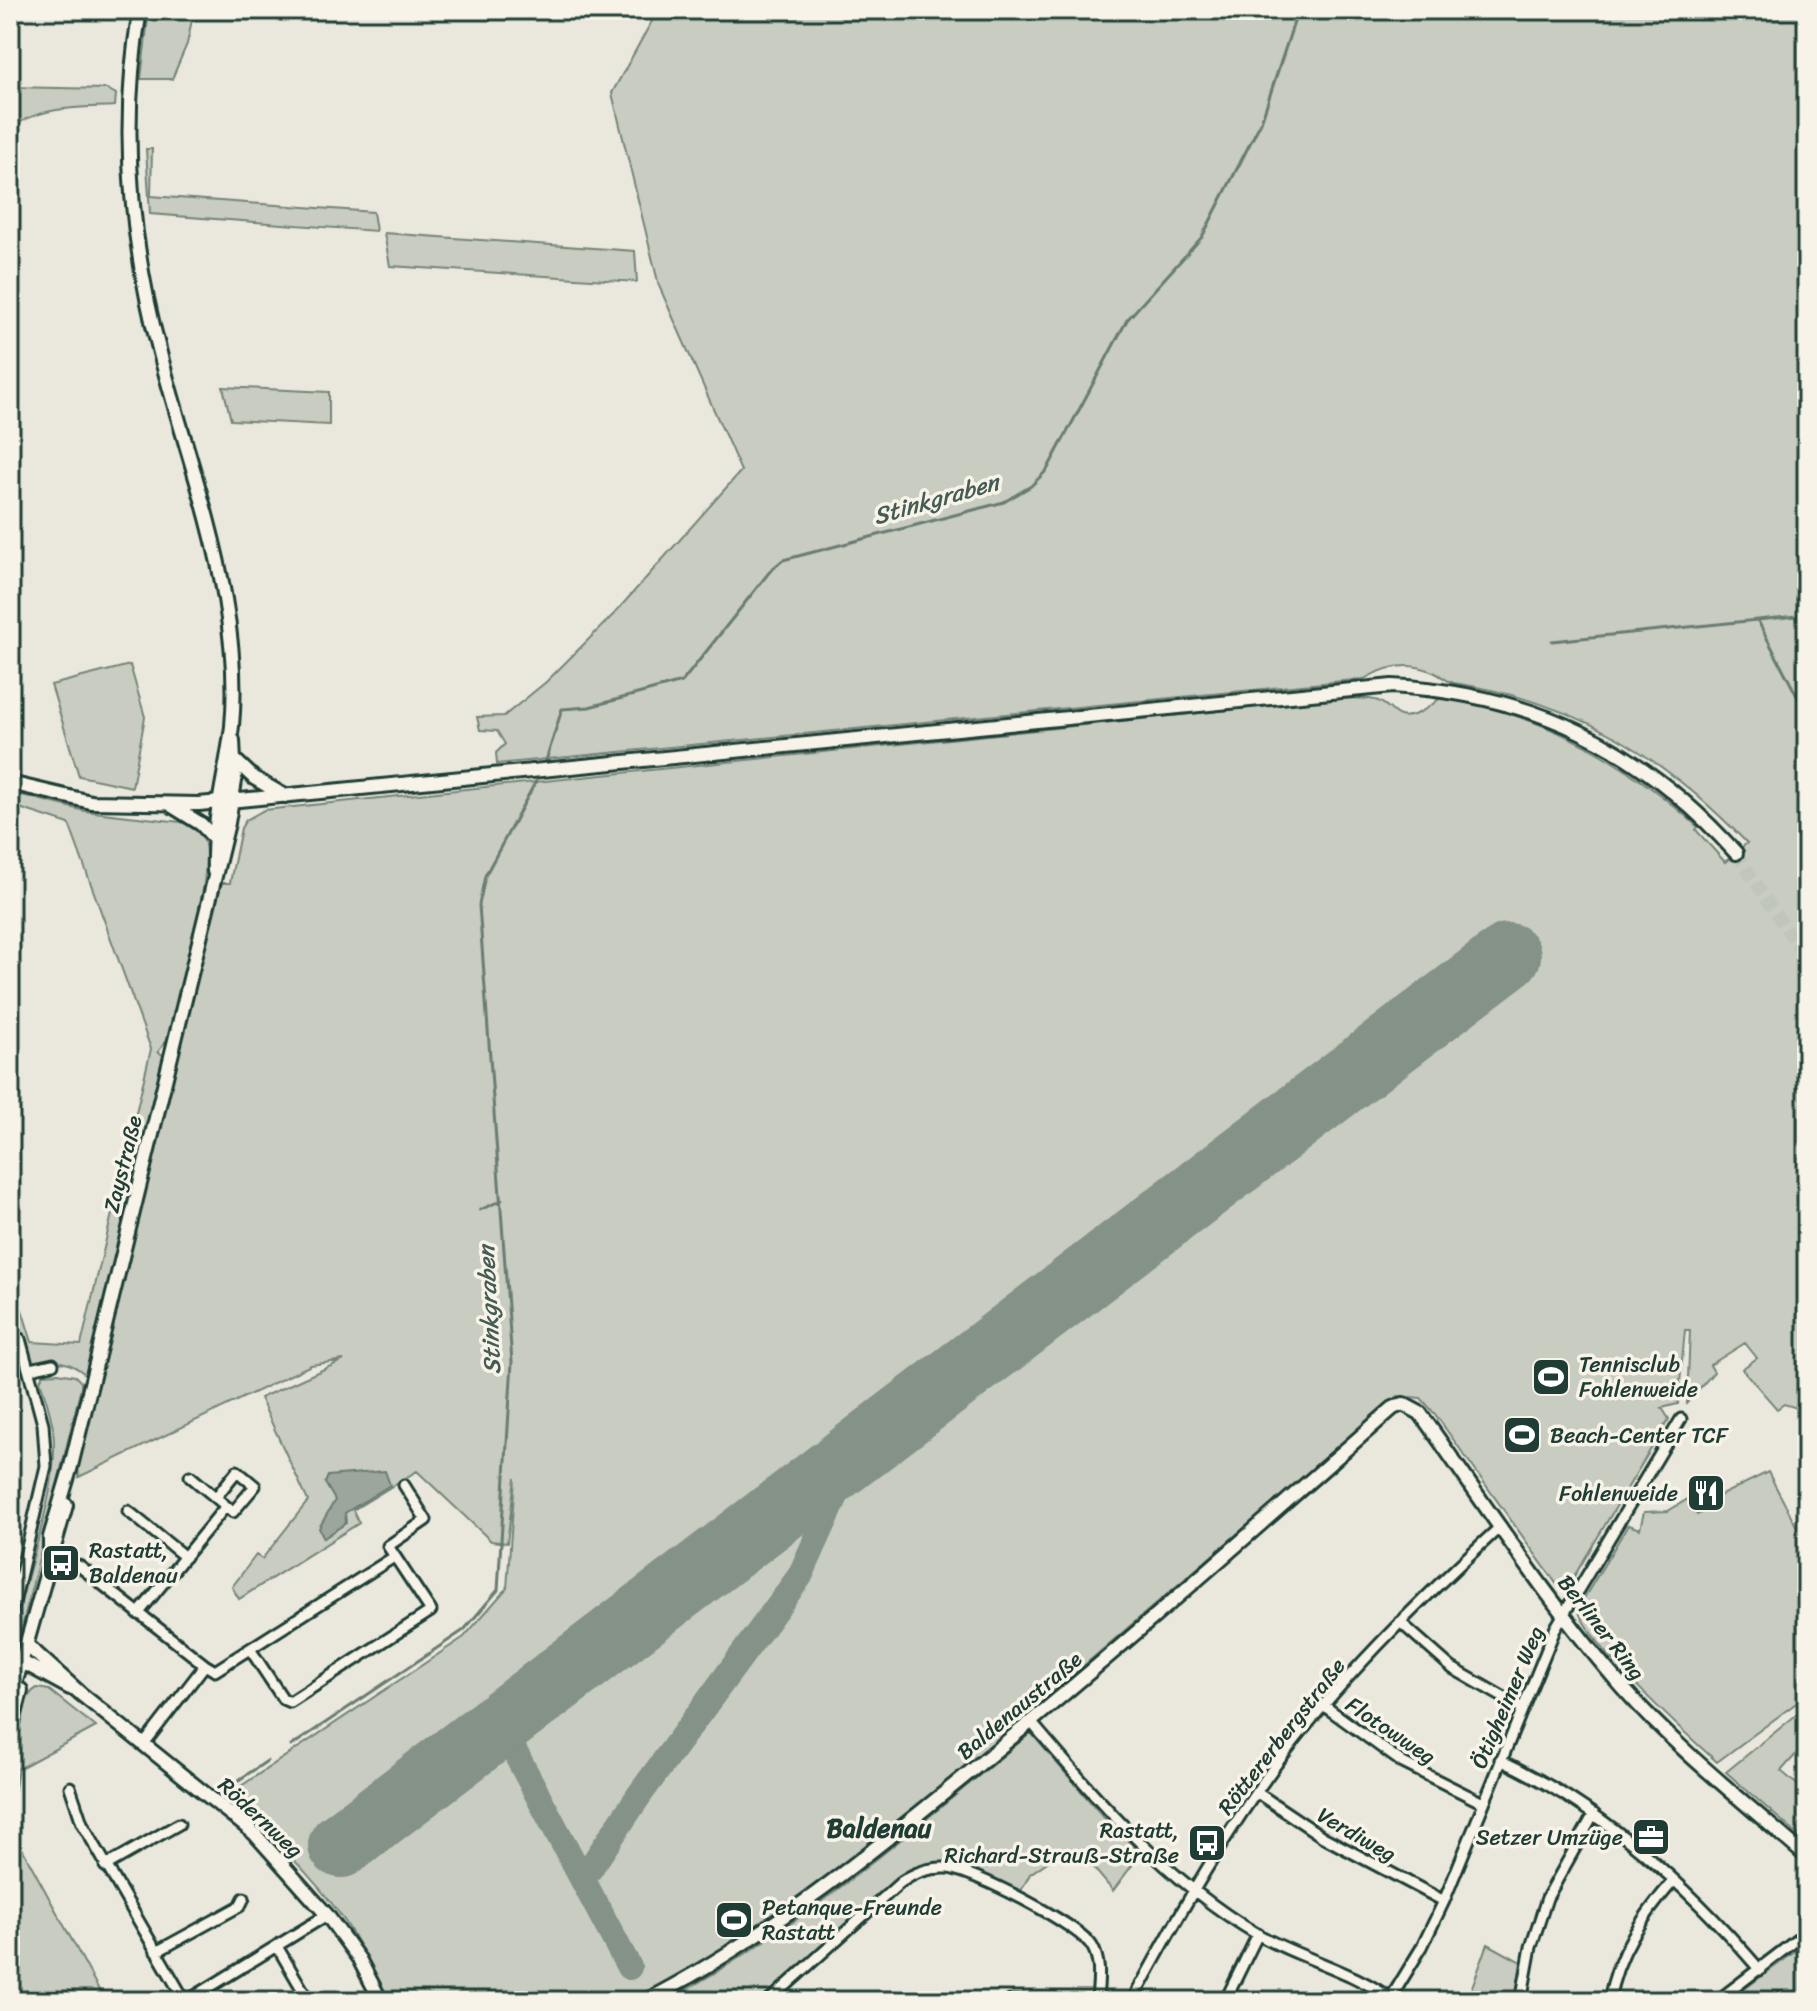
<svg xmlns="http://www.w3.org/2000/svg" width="1817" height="2011" font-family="Sriracha,sans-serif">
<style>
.green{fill:#c8ccc1;stroke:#74847a;stroke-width:2}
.water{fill:#9ca69c;stroke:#6a7c72;stroke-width:2}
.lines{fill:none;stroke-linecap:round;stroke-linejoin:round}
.stream{stroke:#6a7c72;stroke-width:3}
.taxiway{stroke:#849288;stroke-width:26}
.runway{stroke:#849288;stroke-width:66}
.secondary-tunnel{stroke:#c1c6bb;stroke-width:12;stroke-dasharray:12 6;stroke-linecap:butt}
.street-casing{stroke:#1f3d34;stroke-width:15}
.secondary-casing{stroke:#1f3d34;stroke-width:18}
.street{stroke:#f7f3e8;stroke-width:9}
.secondary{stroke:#f7f3e8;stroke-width:12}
.labels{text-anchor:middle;stroke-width:7;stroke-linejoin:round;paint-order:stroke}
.street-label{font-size:22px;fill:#1f3d34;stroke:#f7f3e8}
.poi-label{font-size:22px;fill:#1f3d34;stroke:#f7f3e8;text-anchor:start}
.water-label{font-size:24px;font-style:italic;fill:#445c53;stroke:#f7f3e8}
.quarter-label{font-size:26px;font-weight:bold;fill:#1f3d34;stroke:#f7f3e8}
</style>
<rect width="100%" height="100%" fill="#eae8dd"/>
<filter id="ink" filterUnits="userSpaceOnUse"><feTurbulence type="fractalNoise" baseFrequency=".0125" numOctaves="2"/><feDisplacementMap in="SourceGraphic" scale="16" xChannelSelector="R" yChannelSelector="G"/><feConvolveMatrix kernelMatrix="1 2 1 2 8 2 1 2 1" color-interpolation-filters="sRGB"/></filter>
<g filter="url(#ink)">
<!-- green -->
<path class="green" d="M 149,10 L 194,10 L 187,44 L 172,79 L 141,79 Z
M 658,10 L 815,10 L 838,13 L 854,10 L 1807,10 L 1807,1411 L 1784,1404 L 1777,1409 L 1742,1369 L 1757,1358 L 1745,1343 L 1710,1365 L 1714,1372 L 1687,1403 L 1690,1330 L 1685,1330 L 1678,1404 L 1662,1408 L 1669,1419 L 1567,1588 L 1558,1586 L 1435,1414 L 1421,1398 L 1398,1396 L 954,1777 L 815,1886 L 700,1964 L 633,2001 L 388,2001 C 374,1975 361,1945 344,1920 C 311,1873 269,1834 226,1796 L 464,1637 L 507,1588 L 515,1478 L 507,1543 L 491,1541 L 417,1471 L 353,1510 L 359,1523 L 239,1599 L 232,1587 L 256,1555 L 262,1559 L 308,1501 L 260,1398 L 344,1360 L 311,1365 L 79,1477 L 78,1465 L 221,883 L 230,883 L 241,828 L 246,820 L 264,810 L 1325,700 C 1341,699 1359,696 1375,700 C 1384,702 1388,708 1396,714 C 1408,723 1430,707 1440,698 C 1540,712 1625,760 1698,827 L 1696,830 L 1725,862 L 1747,843 C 1661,754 1578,702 1454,683 C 1446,681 1441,675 1433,672 C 1409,661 1386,666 1364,679 L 497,764 L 496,753 L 505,744 L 497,731 L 480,730 L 477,717 L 504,716 L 546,682 L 614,614 L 741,471 L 659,286 L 612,93 Z
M 10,87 L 107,89 L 116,94 L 115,106 C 82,108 47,106 19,123 L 10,121 Z
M 146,149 L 152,149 L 151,196 L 373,212 L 376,231 L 150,214 Z
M 384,233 L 635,251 L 637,282 L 390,266 Z
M 223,387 L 329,392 L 329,425 L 231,420 Z
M 130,665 L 145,717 L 132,787 L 79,776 L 51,685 Z
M 10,792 L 85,811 L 181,822 C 192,826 200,829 204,841 C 215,871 178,999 169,1037 L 158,1052 L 166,1057 L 86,1375 C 69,1359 51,1360 29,1361 L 10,1295 L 10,1271 L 32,1342 L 81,1345 L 151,1049 L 69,824 L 10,805 Z
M 58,1373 L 75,1376 L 81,1382 L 81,1388 L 10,1676 C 10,1594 62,1507 53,1429 C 51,1413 45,1396 40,1381 L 43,1374 Z
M 1768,1472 L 1798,1529 L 1807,1525 L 1807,1695 L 1717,1762 C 1688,1736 1584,1641 1578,1608 L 1628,1525 L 1640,1529 L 1644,1512 L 1668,1511 L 1688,1499 L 1697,1515 L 1714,1507 L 1711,1500 Z
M 37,1688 L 49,1690 L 96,1727 L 18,1769 L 10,1819 C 10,1791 11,1702 37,1688 Z
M 1807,1706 L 1807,1742 L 1781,1771 L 1807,1793 L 1807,1843 L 1726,1772 Z
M 1031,1733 L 1106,1820 L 1141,1853 L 1113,1891 L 1093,1867 L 1063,1851 L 1030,1874 L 1020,1893 C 981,1875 946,1852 904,1874 L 761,2001 L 665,2001 C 799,1931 914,1828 1031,1733 Z
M 10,1826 L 105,2001 L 10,2001 Z
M 1807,1943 L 1807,2001 L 1728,2001 Z
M 1488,1944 L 1521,1962 L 1515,2001 L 1462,2001 L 1470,1992 Z"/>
<!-- water -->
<path class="water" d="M 385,1471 L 390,1485 L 345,1513 L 346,1523 L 324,1538 L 319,1528 L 335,1500 L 325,1483 L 328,1476 Z"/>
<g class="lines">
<!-- stream -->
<path class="stream" d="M 1758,621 L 1807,715
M 1552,641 L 1807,615
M 545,764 L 562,709 L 589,707 L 682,682 L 771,570 L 783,560 L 1004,502 L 1031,486 L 1047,470 L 1127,320 L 1202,237 L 1261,122 L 1298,10
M 480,1210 L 502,1200
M 291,1746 L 464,1630 L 498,1590 L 512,1362 L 479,905 L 485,876 L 536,781
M 224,1790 L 267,1761"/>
<!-- taxiway -->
<path class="taxiway" d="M 501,1726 L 629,1967
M 583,1879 L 640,1794 L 800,1576 L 854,1456"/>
<!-- runway -->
<path class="runway" d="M 341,1845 L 1508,956"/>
<!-- secondary-tunnel -->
<path class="secondary-tunnel" d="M 1736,853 L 1807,961"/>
<!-- street casing -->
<g class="street-casing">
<path id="street" d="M 30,1369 L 53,1364
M 190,1476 C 204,1488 219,1500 233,1512 L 255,1486 L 237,1471 L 216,1497
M 128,1511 L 185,1557
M 79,1566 L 205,1665
M 138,1614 L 226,1506
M 10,1620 L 46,1466 L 43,1424 L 20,1339
M 1400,1622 L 1452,1668 L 1522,1708
M 250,1649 L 283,1699 L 290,1702 L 431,1611 L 388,1546 L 426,1520 L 404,1485
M 1323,1705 L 1403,1763 L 1483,1803
M 1031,1722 C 1097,1800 1168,1882 1257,1934 C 1301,1959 1352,1970 1394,2001
M 144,1744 L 205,1665 L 215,1671 L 394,1557
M 1500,1760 C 1602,1807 1687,1885 1760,1970
M 70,1787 L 82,1823 L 185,2001
M 1256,1792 L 1323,1837 L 1444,1901
M 105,1866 L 179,1824
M 278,1948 L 309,2001
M 156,1952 L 240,1906 L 244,1898
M 187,2001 L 327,1915
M 769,2001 L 901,1882 C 915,1872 930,1867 947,1868 C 973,1870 1079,1925 1092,1946 C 1102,1963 1098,1983 1097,2001
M 1010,2001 L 1099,2001
M 1132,2001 C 1180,1913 1228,1826 1290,1746 C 1353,1666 1426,1595 1501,1526
M 1225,2001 L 1258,1934
M 1389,2001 L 1422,1947 L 1444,1901 L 1556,1627 L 1681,1419
M 1521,2001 L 1531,1947 L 1547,1898 L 1594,1814
M 1609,2001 C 1617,1953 1643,1916 1674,1880
M 1717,2001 L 1807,1932"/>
</g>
<!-- secondary casing -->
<g class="secondary-casing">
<path id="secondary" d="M 140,10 C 120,124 130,241 160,353 C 181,435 211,516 225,599 C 232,641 236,684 232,726 C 226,776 212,820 214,871
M 236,761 L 254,778 L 285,796
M 10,783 L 91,802 L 199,804 L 1392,686 C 1534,694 1641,747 1736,853
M 172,806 L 201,824 L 213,837
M 50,1559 L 50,1537 L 71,1466 L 228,823 L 235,781 L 233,740
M 28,1646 L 81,1694 L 254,1833 L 327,1915 L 359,1959 L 381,2001
M 24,1663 L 70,1688
M 10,1702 L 66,1505
M 10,1735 L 21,1690
M 645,2001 C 765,1939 871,1853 976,1767 C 1118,1651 1255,1529 1393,1408 L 1403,1404 L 1420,1413 C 1486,1505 1548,1603 1623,1688 C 1678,1750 1745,1802 1807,1857"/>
</g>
<!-- street -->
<use href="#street" class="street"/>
<!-- secondary -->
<use href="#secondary" class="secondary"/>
</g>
</g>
<!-- icons -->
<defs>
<g id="stadium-square" transform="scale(2)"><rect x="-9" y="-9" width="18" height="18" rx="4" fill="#1f3d34" stroke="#f7f3e8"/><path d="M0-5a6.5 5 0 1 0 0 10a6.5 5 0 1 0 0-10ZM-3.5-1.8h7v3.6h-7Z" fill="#fff"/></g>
<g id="restaurant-square" transform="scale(2)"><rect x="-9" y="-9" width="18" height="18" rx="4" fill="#1f3d34" stroke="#f7f3e8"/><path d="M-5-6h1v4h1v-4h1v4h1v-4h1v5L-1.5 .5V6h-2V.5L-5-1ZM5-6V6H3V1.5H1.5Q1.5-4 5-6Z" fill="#fff"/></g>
<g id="bus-square" transform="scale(2)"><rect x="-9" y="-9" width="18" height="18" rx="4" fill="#1f3d34" stroke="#f7f3e8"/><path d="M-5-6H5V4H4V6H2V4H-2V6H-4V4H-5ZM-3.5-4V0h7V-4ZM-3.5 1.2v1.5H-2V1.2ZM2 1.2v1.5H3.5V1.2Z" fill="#fff"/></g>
<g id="office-square" transform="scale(2)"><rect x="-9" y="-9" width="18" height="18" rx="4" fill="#1f3d34" stroke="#f7f3e8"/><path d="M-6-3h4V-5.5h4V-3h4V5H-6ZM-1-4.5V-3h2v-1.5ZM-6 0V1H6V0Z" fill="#fff"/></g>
</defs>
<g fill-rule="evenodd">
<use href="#stadium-square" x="1551" y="1377"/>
<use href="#stadium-square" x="1522" y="1435"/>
<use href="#restaurant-square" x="1706" y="1493"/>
<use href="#bus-square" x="61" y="1563"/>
<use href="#office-square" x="1651" y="1837"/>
<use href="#bus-square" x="1207" y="1843"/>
<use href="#stadium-square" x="734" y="1920"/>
</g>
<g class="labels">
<!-- street labels -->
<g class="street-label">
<text transform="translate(122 1164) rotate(-76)" y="8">Zaystraße</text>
<text transform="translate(1602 1627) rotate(52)" y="8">Berliner Ring</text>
<text transform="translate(1507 1697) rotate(-67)" y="8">Ötigheimer Weg</text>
<text transform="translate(1019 1705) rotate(-40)" y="8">Baldenaustraße</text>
<text transform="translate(1391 1730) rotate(34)" y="8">Flotowweg</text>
<text transform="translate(1281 1736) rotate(-52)" y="8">Röttererbergstraße</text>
<text transform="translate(261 1817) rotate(43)" y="8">Rödernweg</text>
<text transform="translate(1357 1834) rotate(30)" y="8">Verdiweg</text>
</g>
<!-- poi labels -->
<g class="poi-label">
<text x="1579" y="1372">Tennisclub<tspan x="1579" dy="25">Fohlenweide</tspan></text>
<text x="1550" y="1443">Beach-Center TCF</text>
<text x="1678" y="1501" text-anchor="end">Fohlenweide</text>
<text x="89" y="1558">Rastatt,<tspan x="89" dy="25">Baldenau</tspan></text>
<text x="1179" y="1838" text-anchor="end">Rastatt,<tspan x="1179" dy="25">Richard-Strauß-Straße</tspan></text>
<text x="1623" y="1845" text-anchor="end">Setzer Umzüge</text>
<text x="762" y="1915">Petanque-Freunde<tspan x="762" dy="25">Rastatt</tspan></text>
</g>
<!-- water labels -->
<g class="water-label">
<text transform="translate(936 499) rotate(-16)" y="8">Stinkgraben</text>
<text transform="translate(489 1310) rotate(-93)" y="8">Stinkgraben</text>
</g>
<!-- quarter labels -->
<g class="quarter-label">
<text x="879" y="1837">Baldenau</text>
</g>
</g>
<!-- margin -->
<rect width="1817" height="2011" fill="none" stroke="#f7f3e8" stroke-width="40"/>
<rect x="20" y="20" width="1777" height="1971" fill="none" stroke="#1f3d34" stroke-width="3" filter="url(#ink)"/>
</svg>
